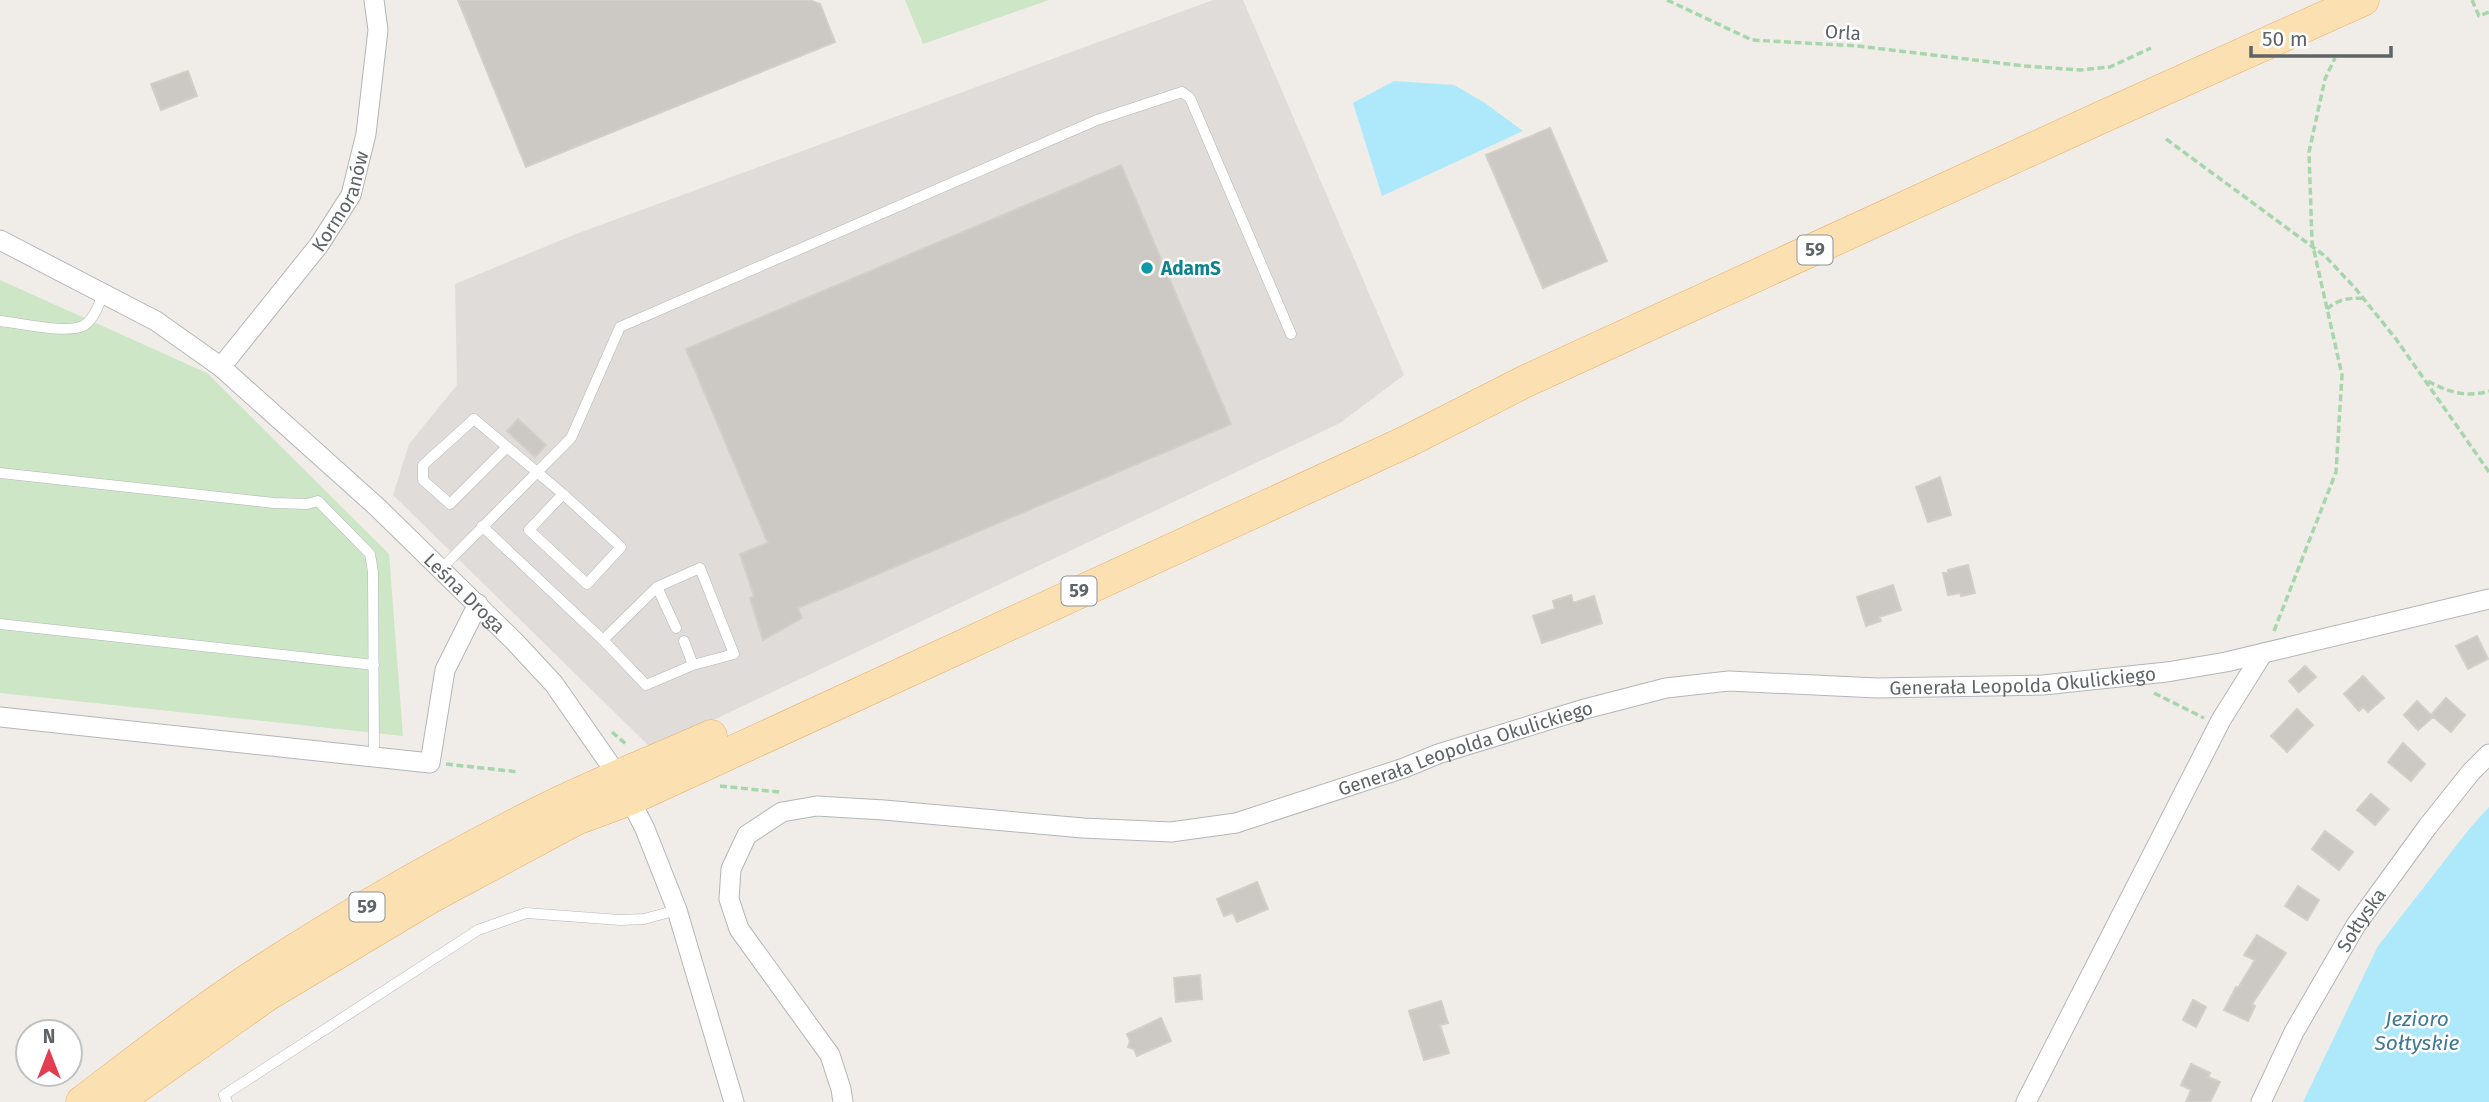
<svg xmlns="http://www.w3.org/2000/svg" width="2489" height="1102" font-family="'Fira Sans',sans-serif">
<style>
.industrial{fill:#dfdcda}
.green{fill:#cde6c6}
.water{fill:#ade9fb}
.building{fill:#ccc8c4;stroke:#d5cec6;stroke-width:2}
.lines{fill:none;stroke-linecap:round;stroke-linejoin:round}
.lane-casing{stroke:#b3b6b9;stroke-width:11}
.street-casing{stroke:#b3b6b9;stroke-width:21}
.primary-casing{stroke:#ebac66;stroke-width:33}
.path{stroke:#a8d6ac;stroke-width:3.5;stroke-dasharray:7 3.5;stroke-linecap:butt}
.lane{stroke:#fff;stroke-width:10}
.street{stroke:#fff;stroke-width:19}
.primary{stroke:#fbe1b2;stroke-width:32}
.culture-dot{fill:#0f9aa8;stroke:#fff;stroke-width:2.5}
.labels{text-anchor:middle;stroke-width:5;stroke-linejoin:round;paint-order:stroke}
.shield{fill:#fff;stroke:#8f9295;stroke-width:2}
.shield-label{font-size:18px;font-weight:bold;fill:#5f6467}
.street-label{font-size:19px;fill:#5f6467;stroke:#fff}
.culture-label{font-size:19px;font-weight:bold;fill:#0d838f;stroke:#fff;text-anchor:start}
.water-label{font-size:21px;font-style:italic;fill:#407994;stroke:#fff}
</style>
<rect width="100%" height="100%" fill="#f0ede8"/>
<!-- industrial -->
<path class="industrial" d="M 1213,0 L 1243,0 L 1404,375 L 1340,423 L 652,749 L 393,495 L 409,444 L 457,385 L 455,284 L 576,234 Z"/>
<!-- green -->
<path class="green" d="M 905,0 L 1049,0 L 923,44 Z
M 0,280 L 207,373 L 389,554 L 403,736 L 0,693 Z"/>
<!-- water -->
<path class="water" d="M 1394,81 L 1454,85 L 1485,103 L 1523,131 L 1382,196 L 1353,103 Z
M 2489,807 L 2489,1102 L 2303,1102 L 2378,946 L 2470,828 Z"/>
<!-- building -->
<path class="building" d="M 458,0 L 809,0 L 820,4 L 835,42 L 526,167 Z
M 188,71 L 197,96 L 161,110 L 151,84 Z
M 1550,128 L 1607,261 L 1543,288 L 1486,155 Z
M 1121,165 L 1231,424 L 798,608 L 802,618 L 763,640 L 750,598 L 754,596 L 740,554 L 768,543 L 686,349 Z
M 518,419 L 546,445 L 535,457 L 507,431 Z
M 1940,477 L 1951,515 L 1928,522 L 1916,487 Z
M 1968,565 L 1975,593 L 1961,596 L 1960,593 L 1948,595 L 1943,573 L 1948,573 L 1948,570 Z
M 1893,585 L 1901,610 L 1879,617 L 1881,621 L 1866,626 L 1857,597 Z
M 1571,595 L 1573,603 L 1594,596 L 1602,623 L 1542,643 L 1533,616 L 1555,609 L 1553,601 Z
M 2477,636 L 2488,659 L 2468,669 L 2456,646 Z
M 2305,666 L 2316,677 L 2299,692 L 2289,681 Z
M 2363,676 L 2384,698 L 2368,712 L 2363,707 L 2359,711 L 2344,694 Z
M 2446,698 L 2465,715 L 2451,732 L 2431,715 Z
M 2417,701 L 2433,717 L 2418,730 L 2404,715 Z
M 2297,709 L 2313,725 L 2287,752 L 2271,736 Z
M 2403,743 L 2425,764 L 2411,781 L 2388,762 Z
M 2371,794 L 2389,809 L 2375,825 L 2357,810 Z
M 2325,831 L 2353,852 L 2339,870 L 2312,849 Z
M 1257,882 L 1268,909 L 1237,922 L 1233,913 L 1224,916 L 1217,899 Z
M 2298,886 L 2319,900 L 2307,920 L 2285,906 Z
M 2257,935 L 2286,953 L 2252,1004 L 2255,1006 L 2248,1021 L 2224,1010 L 2236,987 L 2238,988 L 2255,960 L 2244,955 Z
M 1200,975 L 1202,999 L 1176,1002 L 1174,978 Z
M 2193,1000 L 2206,1007 L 2196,1027 L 2183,1020 Z
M 1441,1001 L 1448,1023 L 1440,1025 L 1449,1053 L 1424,1060 L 1409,1011 Z
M 1161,1018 L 1171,1041 L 1137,1056 L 1134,1049 L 1128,1047 L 1130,1041 L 1127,1034 Z
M 2191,1064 L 2210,1073 L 2208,1077 L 2220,1082 L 2210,1102 L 2186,1102 L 2191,1090 L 2181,1085 Z"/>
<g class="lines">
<!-- lane casing -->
<g class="lane-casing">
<path id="lane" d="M 0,321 C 20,323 65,334 83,326 C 94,320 99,304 103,294
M 507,447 L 450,504 L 423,480 L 423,465 L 474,419 L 563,494 L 621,547 L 587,584 L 529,530 L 563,494
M 0,473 L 274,503 L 307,504 L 318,501 L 370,554 L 373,572 L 374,757
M 482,526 L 603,640 L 646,685 L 693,665 L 734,654 L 700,568 L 657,587 L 603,640
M 441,569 L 571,438 L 620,327 L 1097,120 L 1182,92 L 1190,98 L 1291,334
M 657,587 L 676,628
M 0,624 L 374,665
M 684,641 L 693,665
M 227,1102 L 224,1095 L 478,930 L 526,913 L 620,920 L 644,919 L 677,910"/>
</g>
<!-- street casing -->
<g class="street-casing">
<g id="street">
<path id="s1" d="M 0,240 L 156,321 L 221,367 L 376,506 L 515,642 L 554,684 L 618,776 L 645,829 L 677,910 L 734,1102"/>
<path id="s2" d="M 221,367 L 319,245 L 351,195 L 366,134 L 378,30 L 374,0"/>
<path d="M 0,717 L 430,763 L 445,670 L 478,604"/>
<path id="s3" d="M 843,1102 L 841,1089 L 830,1055 L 739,929 L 729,899 L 731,869 L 747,835 L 782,812 L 817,806 L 884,810 L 1083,828 L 1171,832 L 1236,823 L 1404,768 L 1438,754 L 1581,710 L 1666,688 L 1729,681 L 1877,688 L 2043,685 L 2167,672 L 2226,662 L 2489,599"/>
<path d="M 2026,1102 L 2221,720 L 2263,653"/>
<path id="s4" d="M 2261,1102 L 2294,1032 L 2356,925 L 2428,826 L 2471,772 L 2489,754"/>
</g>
</g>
<!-- primary casing -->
<g class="primary-casing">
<path id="primary" d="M 82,1102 C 136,1061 191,1018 248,980 C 339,920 435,865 532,816 C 590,786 651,763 711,736
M 116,1102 L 267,995 L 429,898 L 576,819 L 630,799 L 1408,441 L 1526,381 L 2102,117 L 2363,0"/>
</g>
<!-- path -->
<path class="path" d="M 1667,0 L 1752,40 L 1858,46 L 2025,66 L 2080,70 L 2110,67 L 2151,48
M 2472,0 L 2479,16 L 2489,12
M 2166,139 L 2325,256 L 2355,288 L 2396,339 L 2489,472
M 2327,309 C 2338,299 2349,298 2363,298
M 2428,381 C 2447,392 2467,398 2489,391
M 2274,631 L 2336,472 L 2342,375 L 2312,242 L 2309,152 L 2325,79 L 2335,58
M 2154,693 L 2204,718
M 612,732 L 627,745
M 446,764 L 519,772
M 720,786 L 779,792"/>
<!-- lane -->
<use href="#lane" class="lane"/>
<!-- street -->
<use href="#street" class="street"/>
<!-- primary -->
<use href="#primary" class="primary"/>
</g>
<!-- markers -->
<circle class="culture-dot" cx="1147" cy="268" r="7"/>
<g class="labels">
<!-- shield labels -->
<g class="shield">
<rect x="1797.5" y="235.5" width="35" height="29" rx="5"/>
<rect x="1061.5" y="576.5" width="35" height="29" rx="5"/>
<rect x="349.5" y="892.5" width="35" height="29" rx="5"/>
</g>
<g class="shield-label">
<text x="1815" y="256">59</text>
<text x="1079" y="597">59</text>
<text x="367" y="913">59</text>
</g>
<!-- street labels -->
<g class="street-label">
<text transform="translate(1843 32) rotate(4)" y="7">Orla</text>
<text dy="7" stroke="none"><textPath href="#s2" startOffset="206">Kormoranów</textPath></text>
<text dy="7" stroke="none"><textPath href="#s1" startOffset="588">Leśna Droga</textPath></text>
<text dy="7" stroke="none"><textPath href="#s3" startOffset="1610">Generała Leopolda Okulickiego</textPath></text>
<text dy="7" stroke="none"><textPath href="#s3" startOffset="1043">Generała Leopolda Okulickiego</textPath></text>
<text dy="7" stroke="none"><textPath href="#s4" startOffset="208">Sołtyska</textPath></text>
</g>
<!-- culture labels -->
<g class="culture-label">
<text x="1161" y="275">AdamS</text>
</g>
<!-- water labels -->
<g class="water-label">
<text x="2417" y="1026">Jezioro<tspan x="2417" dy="24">Sołtyskie</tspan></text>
</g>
</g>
<!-- north arrow -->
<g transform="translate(49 1053)"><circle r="33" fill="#ffffff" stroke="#bfc1c2" stroke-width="2"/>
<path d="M0-5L12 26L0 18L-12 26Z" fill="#e23d51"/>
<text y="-10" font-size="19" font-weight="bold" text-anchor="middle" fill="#5f6467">N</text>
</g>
<!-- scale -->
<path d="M2251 46v10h140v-10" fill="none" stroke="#5f6467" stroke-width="3.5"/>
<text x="2262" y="46" font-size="21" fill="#5f6467" stroke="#ffffff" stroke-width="5" paint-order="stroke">50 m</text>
</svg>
